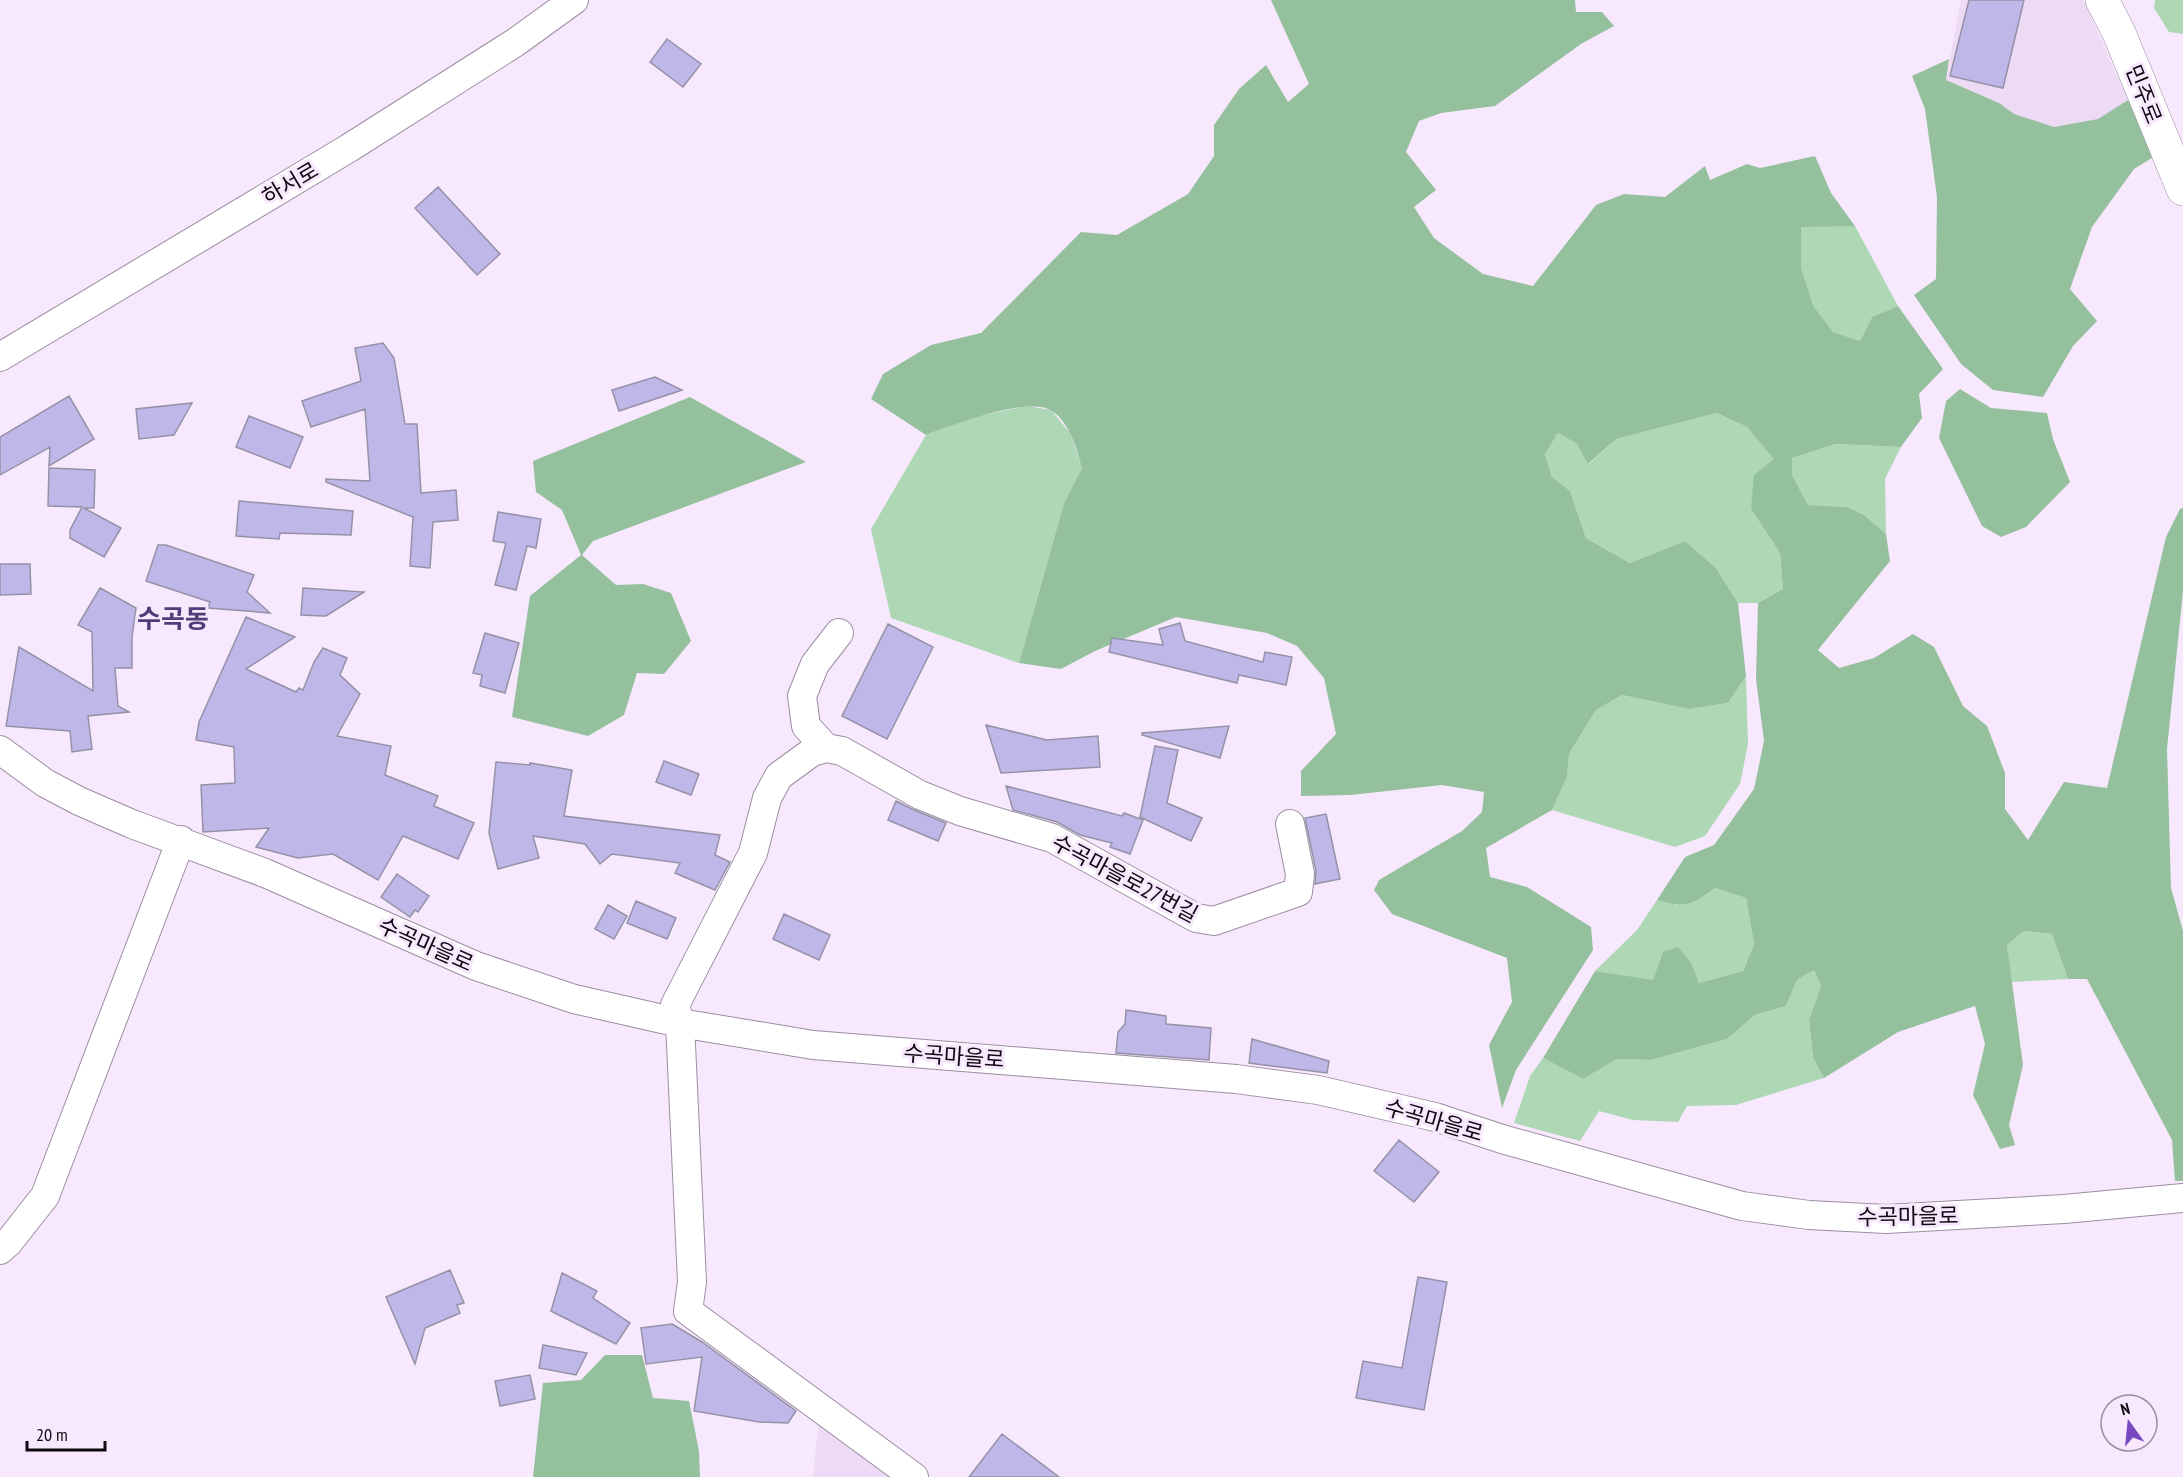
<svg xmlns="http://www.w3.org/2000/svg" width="2183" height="1477" font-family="'PT Sans Narrow','Noto Sans KR',sans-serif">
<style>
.built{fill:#eddaf4}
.green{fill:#add7b5}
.forest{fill:#95c09d}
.building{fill:#beb7e7;stroke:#9592a8;stroke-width:1.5}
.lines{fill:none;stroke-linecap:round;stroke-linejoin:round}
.minor-casing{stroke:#9c8ea1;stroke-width:30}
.major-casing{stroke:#9c8ea1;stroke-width:34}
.minor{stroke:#fff;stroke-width:28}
.major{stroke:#fff;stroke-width:33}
.labels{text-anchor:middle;stroke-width:6;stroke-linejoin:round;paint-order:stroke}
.street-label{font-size:22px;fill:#0e0910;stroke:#f8e8fd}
.quarter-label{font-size:26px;font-weight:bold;fill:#513c78;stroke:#f8e8fd}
</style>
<rect width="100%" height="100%" fill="#f8e8fd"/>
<!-- built -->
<path class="built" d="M 1961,0 L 2083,0 L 2128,100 L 2098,119 L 2054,127 L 2014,114 L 1999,103 L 1946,80 Z
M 819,1419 L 901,1477 L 813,1477 Z"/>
<!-- green -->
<path class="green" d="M 2155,0 L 2183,0 L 2183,34 L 2169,32 L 2154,8 Z
M 1801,226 L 1855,226 L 1898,306 L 1872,317 L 1860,341 L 1833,332 L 1812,306 L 1801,268 Z
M 1027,406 L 1051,410 L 1070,433 L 1082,468 L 1064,503 L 1019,663 L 891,618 L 871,529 L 926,435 L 974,417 Z
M 1717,413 L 1747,427 L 1775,459 L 1751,509 L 1780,553 L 1783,589 L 1758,603 L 1738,603 L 1716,568 L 1685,541 L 1630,563 L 1586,538 L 1570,491 L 1552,477 L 1545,454 L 1558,433 L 1577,444 L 1589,464 L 1616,439 Z
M 1836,444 L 1901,447 L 1885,479 L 1886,534 L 1864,515 L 1847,507 L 1808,505 L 1792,475 L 1792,458 Z
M 1746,676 L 1748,744 L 1740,784 L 1705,836 L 1675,847 L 1552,810 L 1567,777 L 1569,754 L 1596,710 L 1622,695 L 1689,709 L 1728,703 Z
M 1715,888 L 1746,898 L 1754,944 L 1743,971 L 1699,983 L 1692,964 L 1663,952 L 1653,981 L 1595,971 L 1637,930 L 1657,900 C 1687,909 1691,905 1715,888 Z
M 2024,931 L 2052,934 L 2068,979 L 2011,982 L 2007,945 Z
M 1814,970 L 1821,986 L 1809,1020 L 1813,1058 L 1824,1078 L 1736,1105 L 1687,1106 L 1678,1122 L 1633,1120 L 1599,1111 L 1580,1141 L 1514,1123 L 1530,1076 L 1543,1058 L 1583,1079 L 1617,1059 L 1651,1060 L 1727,1039 L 1755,1015 L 1786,1006 L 1797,980 Z"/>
<!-- forest -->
<path class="forest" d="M 1271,0 L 1575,0 L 1576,12 L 1602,12 L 1614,26 L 1581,44 L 1495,106 L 1441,113 L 1419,121 L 1406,152 L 1436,190 L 1414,207 L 1434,238 L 1483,274 L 1533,286 L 1596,205 L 1624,194 L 1665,197 L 1705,166 L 1710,180 L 1747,164 L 1760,168 L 1815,156 L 1831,193 L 1855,226 L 1801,227 L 1801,268 L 1813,306 L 1833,332 L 1860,341 L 1872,317 L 1898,306 L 1943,369 L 1919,394 L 1922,418 L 1901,447 L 1836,444 L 1792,458 L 1792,475 L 1808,505 L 1847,507 L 1864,515 L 1886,534 L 1890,561 L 1818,650 L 1839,668 L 1874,658 L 1913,634 L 1934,647 L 1963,706 L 1987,726 L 2005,773 L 2005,809 L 2028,840 L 2064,782 L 2107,788 L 2166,537 L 2180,509 L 2183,508 L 2183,591 L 2167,749 L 2171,888 L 2183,931 L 2183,1181 L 2175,1181 L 2172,1140 L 2087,979 L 2068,979 L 2052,934 L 2024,931 L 2007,945 L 2023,1065 L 2009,1125 L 2015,1145 L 2000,1149 L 1973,1095 L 1985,1044 L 1975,1006 L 1898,1032 L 1824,1078 L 1813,1058 L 1809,1020 L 1821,986 L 1814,970 L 1797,980 L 1786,1006 L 1755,1015 L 1727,1039 L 1651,1060 L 1617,1059 L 1583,1079 L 1543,1058 L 1595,971 L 1653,980 L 1663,952 L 1678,947 L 1692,964 L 1699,983 L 1743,971 L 1754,944 L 1746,898 L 1715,888 C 1691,905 1687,909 1657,900 L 1685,857 L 1714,845 L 1754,789 L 1764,741 L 1756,679 L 1758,603 L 1783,589 L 1780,553 L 1751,509 L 1754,475 L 1774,459 L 1747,427 L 1717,413 L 1616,439 L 1588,464 L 1577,444 L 1558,433 L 1545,454 L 1552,477 L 1570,491 L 1586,538 L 1630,563 L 1685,541 L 1716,568 L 1738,603 L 1746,676 L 1728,703 L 1689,709 L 1622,695 L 1596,710 L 1569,754 L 1567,777 L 1552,810 L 1486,848 L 1490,877 L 1527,887 L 1591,927 L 1593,950 L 1516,1070 L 1502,1108 L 1489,1045 L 1512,1002 L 1507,958 L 1392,914 L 1374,890 L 1379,880 L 1462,831 L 1482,812 L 1484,792 L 1442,785 L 1351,795 L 1301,796 L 1301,771 L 1336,734 L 1324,678 L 1297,646 L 1267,633 L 1176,617 L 1095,651 L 1061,669 L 1019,663 L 1064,503 L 1082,468 C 1076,448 1070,423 1052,411 C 1029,395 951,426 926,435 L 871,399 L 883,374 L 931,345 L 981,333 L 1081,232 L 1117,235 L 1188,194 L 1214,156 L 1214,125 L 1239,89 L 1266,65 L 1288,102 L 1309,84 Z
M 1949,59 L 1946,80 L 1999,103 L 2014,114 L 2054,127 L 2098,119 L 2128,100 L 2155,156 L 2134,169 L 2092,227 L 2070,289 L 2097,321 L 2073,346 L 2043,397 L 1993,390 L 1961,364 L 1914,295 L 1936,279 L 1937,197 L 1925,109 L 1912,76 Z
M 1960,389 L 1991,408 L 2047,413 L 2053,439 L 2070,482 L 2026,527 L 2001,537 L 1982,526 L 1939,438 L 1946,401 Z
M 690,397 L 806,462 L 593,541 L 582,555 L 616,585 L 643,584 L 671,593 L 691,641 L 664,674 L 637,673 L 624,715 L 588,736 L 512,717 L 530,596 L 581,555 L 562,510 L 536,492 L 533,461 Z
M 605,1355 L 642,1355 L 653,1398 L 689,1401 L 699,1451 L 700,1477 L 533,1477 L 543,1383 L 581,1380 Z"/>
<!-- building -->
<path class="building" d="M 1969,0 L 2024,0 L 2003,88 L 1950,76 Z
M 667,39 L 701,64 L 683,87 L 650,62 Z
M 438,187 L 500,254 L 477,275 L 415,208 Z
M 383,343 L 394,358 L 405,424 L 417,424 L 421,493 L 456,490 L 458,520 L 433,522 L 430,568 L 410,566 L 413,517 L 326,482 L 326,479 L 370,481 L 365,409 L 311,427 L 302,401 L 361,381 L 355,348 Z
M 655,377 L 682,390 L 619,411 L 612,390 Z
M 69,396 L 94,439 L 49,466 L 50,447 L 0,475 L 0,437 Z
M 192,403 L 174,435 L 139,439 L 136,409 Z
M 249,416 L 303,437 L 290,468 L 236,447 Z
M 49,468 L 95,470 L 94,508 L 84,508 L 121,528 L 104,557 L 70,538 L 70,530 L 82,507 L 48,506 Z
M 239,501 L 353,511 L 351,535 L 280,533 L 279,539 L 236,536 Z
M 498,512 L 541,519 L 536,548 L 527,546 L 516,590 L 495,585 L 506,543 L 493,541 Z
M 158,545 L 166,545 L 254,575 L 247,592 L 270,613 L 208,608 L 210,602 L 146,581 Z
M 0,564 L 30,564 L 31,594 L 0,595 Z
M 100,588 L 136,608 L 132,637 L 132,668 L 115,668 L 118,706 L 129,712 L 88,716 L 92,749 L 72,752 L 70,731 L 6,726 L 19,647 L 93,691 L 92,632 L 78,625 Z
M 303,588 L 364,592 L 326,616 L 323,616 L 301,615 Z
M 246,617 L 295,637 L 246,669 L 296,692 L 299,688 L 303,690 L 314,662 L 323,648 L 347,658 L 340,675 L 360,694 L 337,736 L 391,746 L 385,775 L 438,796 L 434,806 L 474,823 L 458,859 L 403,836 L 378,880 L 333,854 L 298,858 L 256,847 L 269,828 L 203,832 L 201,785 L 235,783 L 234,747 L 196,740 L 199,722 Z
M 1180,623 L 1185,641 L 1263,662 L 1265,652 L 1292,657 L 1286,685 L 1239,675 L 1237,683 L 1109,652 L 1112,638 L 1163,645 L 1159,629 Z
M 888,624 L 933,647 L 887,739 L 842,716 Z
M 485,633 L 519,643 L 505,693 L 480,686 L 482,675 L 473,673 Z
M 986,725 L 1047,740 L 1098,736 L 1100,767 L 1001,773 Z
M 1229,726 L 1220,758 L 1142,735 L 1142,733 Z
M 1155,746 L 1178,750 L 1167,803 L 1202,818 L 1191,841 L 1140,817 Z
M 664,761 L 699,774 L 691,795 L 656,782 Z
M 496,762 L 530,765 L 530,763 L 572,770 L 564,816 L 720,835 L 715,855 L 730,862 L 715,890 L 675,873 L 680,863 L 612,854 L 600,864 L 585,844 L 533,836 L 539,858 L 498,869 L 489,833 Z
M 1006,786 L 1122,816 L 1124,813 L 1143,820 L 1130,854 L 1110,847 L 1112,843 L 1080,835 L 1057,822 L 1013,810 Z
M 896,801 L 914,810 L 946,823 L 938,841 L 888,820 Z
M 1326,814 L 1340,879 L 1315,884 L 1316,871 L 1305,818 Z
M 397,874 L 429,896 L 418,912 L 415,910 L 410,917 L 381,897 Z
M 636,901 L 676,918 L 667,939 L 627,923 Z
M 608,905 L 627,916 L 614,939 L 595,929 Z
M 784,914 L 830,935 L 819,960 L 773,939 Z
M 1126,1010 L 1166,1016 L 1166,1024 L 1211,1028 L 1209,1060 L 1116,1053 L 1118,1032 L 1125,1024 Z
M 1252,1039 L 1329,1061 L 1327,1073 L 1249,1063 Z
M 1399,1140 L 1439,1172 L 1414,1202 L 1374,1171 Z
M 450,1270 L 464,1303 L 457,1305 L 460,1313 L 425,1328 L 415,1364 L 386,1297 Z
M 562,1273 L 597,1291 L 593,1298 L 630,1323 L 616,1344 L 551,1311 Z
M 1418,1277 L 1447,1282 L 1424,1410 L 1356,1398 L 1363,1361 L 1402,1368 Z
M 672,1324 L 702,1342 L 796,1411 L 788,1423 L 759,1422 L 694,1411 L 702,1357 L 646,1364 L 641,1328 Z
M 543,1345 L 587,1353 L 576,1375 L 539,1368 Z
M 530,1375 L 535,1399 L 500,1406 L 495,1381 Z
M 1002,1434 L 1059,1477 L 969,1477 Z"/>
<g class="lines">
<!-- minor casing -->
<g class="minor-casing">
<path id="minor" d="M 0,357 L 349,148 L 516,42 L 574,0
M 826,748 L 806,726 L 802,696 L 815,664 L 839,633
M 0,750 L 45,783 L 79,801 L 132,824 L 265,873 L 476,966 L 574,999 L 680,1023 L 813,1045 L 1236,1079 L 1318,1090 L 1435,1117 L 1502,1139 L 1742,1206 L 1809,1215 L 1886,1219 L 2064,1209 L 2183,1198
M 0,1250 L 8,1243 L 45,1196 L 181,840
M 914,1477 L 688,1311 L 692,1282 L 680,1023 L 675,1005 L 753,853 L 767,798 L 779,776 L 812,752 L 826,748 L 842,751 L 920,795 L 960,811 L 1052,838 L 1196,918 L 1214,921 L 1298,892 L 1300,874 L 1290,824"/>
</g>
<!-- major casing -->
<g class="major-casing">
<path id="major" d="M 2102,0 L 2119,33 L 2183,189"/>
</g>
<!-- minor -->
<use href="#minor" class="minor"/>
<!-- major -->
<use href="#major" class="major"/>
</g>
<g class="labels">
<!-- street labels -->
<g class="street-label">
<text transform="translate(2144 94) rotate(68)" y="8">민주로</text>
<text transform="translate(290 183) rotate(-31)" y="8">하서로</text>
<text transform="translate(1125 878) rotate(28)" y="8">수곡마을로27번길</text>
<text transform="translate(426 944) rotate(24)" y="8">수곡마을로</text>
<text transform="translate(954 1056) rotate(4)" y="8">수곡마을로</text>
<text transform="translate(1434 1120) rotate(16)" y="8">수곡마을로</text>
<text transform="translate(1908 1216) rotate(-1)" y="8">수곡마을로</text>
</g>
<!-- quarter labels -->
<g class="quarter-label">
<text x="173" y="628">수곡동</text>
</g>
</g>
<!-- north arrow -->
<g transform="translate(2129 1423) rotate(345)"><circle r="28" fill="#f8e8fd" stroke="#9a8f9e" stroke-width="1.5"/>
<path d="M0-4.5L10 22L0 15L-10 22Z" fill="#7849c1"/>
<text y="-9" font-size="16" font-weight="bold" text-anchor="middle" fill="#0e0910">N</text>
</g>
<!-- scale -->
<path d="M27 1441v9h78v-9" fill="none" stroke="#0e0910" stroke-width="3"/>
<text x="36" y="1441" font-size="18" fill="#0e0910" stroke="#f8e8fd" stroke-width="4.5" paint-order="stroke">20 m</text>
</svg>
